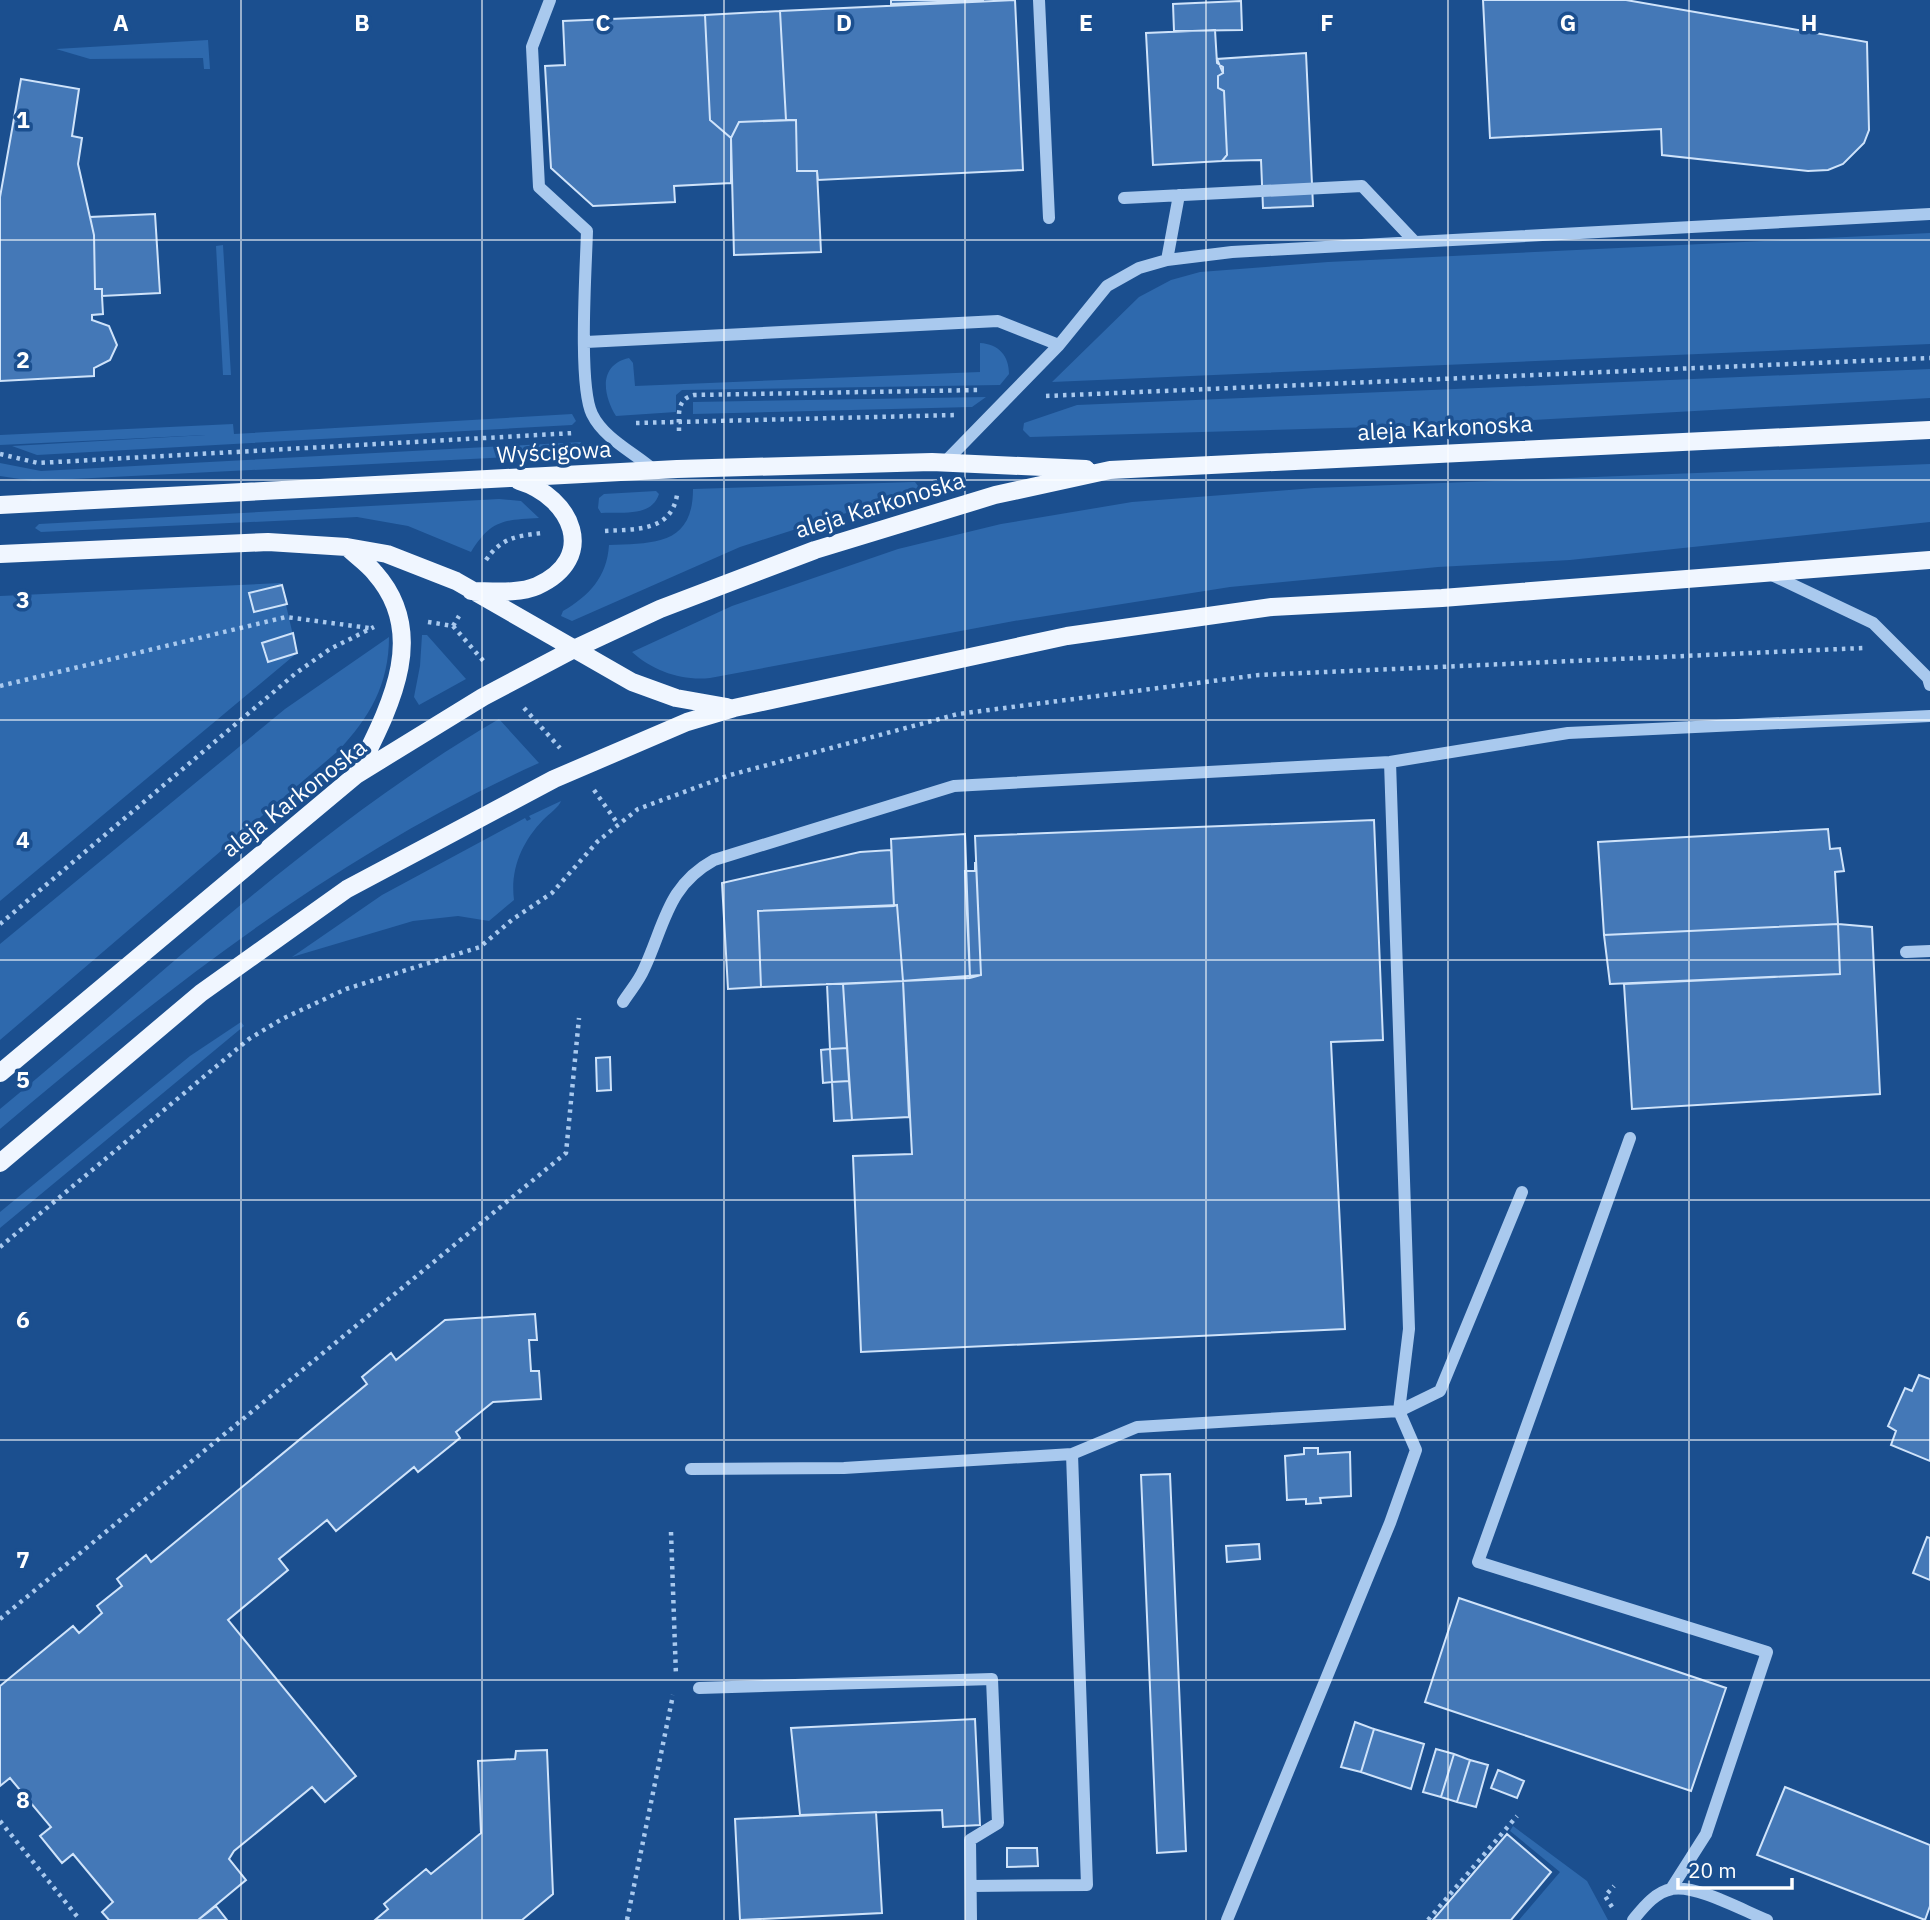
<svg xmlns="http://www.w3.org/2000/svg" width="1930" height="1920" font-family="'IBM Plex Sans',sans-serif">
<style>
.green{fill:#2e69ad}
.building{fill:#4478b7;stroke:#cfe3fa;stroke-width:2}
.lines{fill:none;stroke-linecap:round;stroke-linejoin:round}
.path{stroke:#a9c9ee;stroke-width:4.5;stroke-dasharray:3.5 5;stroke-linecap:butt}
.minor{stroke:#a9c9ee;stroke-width:12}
.major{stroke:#f0f6ff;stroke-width:18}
.grid{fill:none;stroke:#fff;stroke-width:2;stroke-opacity:0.55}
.labels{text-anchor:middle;stroke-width:7;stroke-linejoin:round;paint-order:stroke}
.street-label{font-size:23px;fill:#fff;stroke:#1b4f8f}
.grid-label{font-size:23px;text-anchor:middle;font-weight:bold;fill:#fff;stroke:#1b4f8f;stroke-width:7;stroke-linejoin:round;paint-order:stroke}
</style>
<rect width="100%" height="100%" fill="#1b4f8f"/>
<!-- green -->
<path class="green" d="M 208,40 L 210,69 L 204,69 L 203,58 L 90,59 L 56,49 Z
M 1930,233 L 1930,344 L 1052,382 L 1139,297 L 1171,280 L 1200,272 L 1328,262 Z
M 223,245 L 231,375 L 223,375 L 216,246 Z
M 980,343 C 999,344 1009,356 1009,374 L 1000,385 L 682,390 L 676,395 L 676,412 L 616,416 C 603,395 598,365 629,358 L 633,363 L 635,386 L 980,372 Z
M 1930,369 L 1930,398 L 1444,425 L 1030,437 L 1023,430 L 1024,423 L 1077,405 Z
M 986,397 L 972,407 L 693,414 L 693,402 Z
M 572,414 L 576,421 L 572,425 L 37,455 L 12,446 L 206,435 L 0,445 L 0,435 L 233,424 L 234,434 Z
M 581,442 L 577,452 L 570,454 L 33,481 L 0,476 L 0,463 L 41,471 Z
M 1930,464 L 1930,522 L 1570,560 L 1438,567 L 1230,587 L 1014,621 L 710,678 C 682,681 653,671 632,652 L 732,606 L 898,549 L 1001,524 L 1132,502 L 1314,488 Z
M 915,482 L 918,486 L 915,491 L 740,547 L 572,621 L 561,616 L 563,611 C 589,596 607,577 609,545 C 653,543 693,546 693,489 Z
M 656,491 L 659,494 C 652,517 622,512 601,513 L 598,508 L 599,498 L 604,494 Z
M 499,499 L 521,501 L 539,518 C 503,520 491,520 471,552 L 408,526 L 357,517 L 41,532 L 35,528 L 39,524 Z
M 281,583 L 297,653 L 0,901 L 0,596 Z
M 422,635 L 427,635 L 466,679 L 419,705 L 414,697 L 420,666 Z
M 389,637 C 389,684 370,717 338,751 L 0,1040 L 0,944 L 285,709 Z
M 499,719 L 539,763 C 339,853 167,988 0,1129 L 0,1109 C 163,975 316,826 499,719 Z
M 561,801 C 559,807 549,814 543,820 C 522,842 510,869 514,900 L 489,921 L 458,916 L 413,921 L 292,957 L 382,895 L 525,818 L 527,821 L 531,819 L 529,816 Z
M 241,1022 L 244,1026 L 0,1228 L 0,1212 L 190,1056 Z
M 1513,1826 L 1587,1881 L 1608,1920 L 1519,1920 L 1560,1872 L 1510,1831 Z"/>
<!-- building -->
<path class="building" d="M 891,0 L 984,0 L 891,4 Z
M 1015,0 L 1023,170 L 818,180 L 817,171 L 797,171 L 796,120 L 786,120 L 780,11 Z
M 1483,0 L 1626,0 L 1867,42 L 1869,130 L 1864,143 L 1843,164 L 1828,170 L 1808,171 L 1662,155 L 1661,129 L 1490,138 Z
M 1241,1 L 1242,30 L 1174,31 L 1173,4 Z
M 780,11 L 786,120 L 739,122 L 731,138 L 710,120 L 705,15 Z
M 705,15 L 710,120 L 731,138 L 731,183 L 674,186 L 675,202 L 593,206 L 551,168 L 545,66 L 565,65 L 563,21 Z
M 1215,30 L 1217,63 L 1223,67 L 1223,73 L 1218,76 L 1218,88 L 1224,91 L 1227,155 L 1222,161 L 1153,165 L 1146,33 Z
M 1306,53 L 1313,206 L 1263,208 L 1261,160 L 1222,161 L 1227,155 L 1224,91 L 1218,88 L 1218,76 L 1223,73 L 1217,59 Z
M 21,79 L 79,89 L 72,136 L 82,138 L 78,164 L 94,235 L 95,289 L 102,289 L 102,296 L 103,314 L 92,315 L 92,320 L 109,326 L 117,345 L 110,360 L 94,368 L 94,376 L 0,381 L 0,197 Z
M 796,120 L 797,171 L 817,171 L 821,252 L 734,255 L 731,138 L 739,122 Z
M 155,214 L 160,293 L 102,296 L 102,289 L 95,289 L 94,235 L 90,217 Z
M 282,585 L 287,604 L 254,612 L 249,593 Z
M 293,633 L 297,653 L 268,662 L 262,643 Z
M 1374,820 L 1383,1040 L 1331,1042 L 1345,1329 L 861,1352 L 853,1156 L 912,1154 L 903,981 L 981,975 L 975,836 Z
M 1828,829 L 1830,849 L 1840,848 L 1844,871 L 1835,872 L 1838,924 L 1604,935 L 1598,842 Z
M 965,834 L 970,978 L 903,981 L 897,905 L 894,906 L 891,839 Z
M 891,850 L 894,906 L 758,911 L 761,987 L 728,989 L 722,883 L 860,852 Z
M 975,863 L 976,863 L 981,975 L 970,978 L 965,871 L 975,871 Z
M 897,905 L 903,981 L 761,987 L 758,911 Z
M 1838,924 L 1840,974 L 1610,984 L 1604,935 Z
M 1838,924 L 1872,927 L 1880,1094 L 1632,1109 L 1624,984 L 1840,974 Z
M 903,981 L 909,1117 L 852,1120 L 843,984 Z
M 827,984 L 843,984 L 847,1048 L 830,1049 Z
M 847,1048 L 849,1081 L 832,1082 L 830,1049 Z
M 830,1049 L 832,1082 L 823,1083 L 821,1050 Z
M 610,1057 L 611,1090 L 597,1091 L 596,1058 Z
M 849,1081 L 852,1120 L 834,1121 L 832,1082 Z
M 535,1314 L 537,1340 L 529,1340 L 531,1371 L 539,1371 L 541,1399 L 493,1402 L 456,1432 L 460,1438 L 418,1472 L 414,1467 L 336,1531 L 327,1520 L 279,1559 L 288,1570 L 228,1620 L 356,1776 L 325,1802 L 312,1787 L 234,1851 L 229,1859 L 246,1880 L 198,1920 L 109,1920 L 102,1912 L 113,1902 L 73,1854 L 62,1863 L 40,1836 L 51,1827 L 10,1778 L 0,1786 L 0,1686 L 73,1626 L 79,1633 L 102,1613 L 97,1606 L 122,1586 L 117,1579 L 146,1555 L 151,1562 L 367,1384 L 362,1377 L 391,1353 L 396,1360 L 445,1320 Z
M 1919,1375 L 1930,1379 L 1930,1461 L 1891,1445 L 1896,1431 L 1888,1426 L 1905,1388 L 1912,1391 Z
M 1304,1448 L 1318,1448 L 1318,1454 L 1350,1452 L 1351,1496 L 1320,1498 L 1321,1503 L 1306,1504 L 1306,1499 L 1287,1500 L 1285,1456 L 1304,1454 Z
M 1170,1474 L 1186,1851 L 1157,1853 L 1141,1475 Z
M 1927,1537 L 1930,1538 L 1930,1580 L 1913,1573 Z
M 1259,1544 L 1260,1559 L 1227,1562 L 1226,1546 Z
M 1459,1598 L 1726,1688 L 1691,1791 L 1425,1702 Z
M 975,1719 L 980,1825 L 943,1827 L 942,1810 L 800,1815 L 791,1728 Z
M 1355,1722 L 1374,1729 L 1361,1772 L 1341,1767 Z
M 1374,1729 L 1424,1744 L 1411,1789 L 1361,1772 Z
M 1436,1749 L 1454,1754 L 1441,1797 L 1423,1792 Z
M 547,1750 L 553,1894 L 522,1920 L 375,1920 L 388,1909 L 384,1904 L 426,1869 L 431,1874 L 481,1833 L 478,1761 L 515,1759 L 516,1751 Z
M 1454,1754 L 1470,1760 L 1457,1802 L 1441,1797 Z
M 1470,1760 L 1488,1765 L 1476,1807 L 1457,1802 Z
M 1498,1770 L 1524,1781 L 1517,1798 L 1491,1788 Z
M 1785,1787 L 1930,1845 L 1930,1906 L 1925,1920 L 1757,1855 Z
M 876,1812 L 882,1913 L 740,1920 L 735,1819 Z
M 1507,1834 L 1551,1872 L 1511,1920 L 1433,1920 Z
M 1007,1848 L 1037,1848 L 1038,1866 L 1007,1867 Z
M 216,1906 L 227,1920 L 198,1920 Z"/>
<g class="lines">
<!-- path -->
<path class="path" d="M 1046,396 L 1930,358
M 636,423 L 956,415
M 679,431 C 679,415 676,399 694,395 L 979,390
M 0,454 L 38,463 L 574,433
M 605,531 C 635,529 671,532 677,495
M 486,560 C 501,538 516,536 542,533
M 428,622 L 453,626 L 459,616
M 453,626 L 486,664
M 0,686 L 286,617 L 369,628
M 524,708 L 560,748
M 594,790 L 618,824
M 0,924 L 296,673 L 330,649 L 374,627
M 0,1247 L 249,1039 L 282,1019 L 346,989 L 480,947 L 513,919 L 552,893 L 598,841 L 638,809 L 730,775 L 958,714 L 1259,675 L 1863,648
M 671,1532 L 676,1676
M 0,1619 L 566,1153 L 579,1018
M 0,1821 L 80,1920
M 1612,1907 L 1605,1896 L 1614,1886
M 627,1920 L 673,1695
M 1428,1920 L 1517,1816"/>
<!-- minor -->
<path class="minor" d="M 550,0 L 532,47 L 539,187 L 587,231 C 586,268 578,385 592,414 C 604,439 635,453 655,471
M 1039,0 L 1049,218
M 1124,198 L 1362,186 L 1415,242
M 1167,260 L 1179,195
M 586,342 L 998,321 L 1059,345
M 945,462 L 1059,345 L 1107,286 L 1139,268 L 1167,260 L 1232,252 L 1930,214
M 1770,574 L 1873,623 L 1928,678 L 1930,685
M 1906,952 L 1930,951
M 623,1002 C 630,991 639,981 644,969 C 665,924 667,886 714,860 L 954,786 L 1390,762 L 1568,733 L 1930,716
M 1630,1138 L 1478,1562 L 1767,1652 L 1706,1834 L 1671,1889
M 691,1469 L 844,1468 L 1072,1454 L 1137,1427 L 1399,1411 L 1409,1329 L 1390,762
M 699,1688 L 992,1679 L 998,1823 L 970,1840 L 971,1920
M 971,1886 L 1087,1885 L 1072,1454
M 1227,1920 L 1390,1523 L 1416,1450 L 1399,1411 L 1440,1391 L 1522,1192
M 1633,1920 C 1643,1908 1655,1892 1672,1889 C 1695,1884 1744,1911 1767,1920"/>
<!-- major -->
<path class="major" d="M 0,505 L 677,469 L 932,462 L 1086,469
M 347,547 C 356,556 367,563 375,573 C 431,636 387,712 356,775
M 0,554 L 268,542 L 347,547 L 387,554 L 456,581 L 632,682 L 676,698 L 727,707
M 471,591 C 491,591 519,594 537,586 C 599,558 572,497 519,481
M 0,1073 L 356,775 L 483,697 L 572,650 L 660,609 L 815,550 L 995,495 L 1110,470 L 1930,430
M 0,1163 L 201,993 L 347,889 L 554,779 L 687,722 L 734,708 L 1067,636 L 1272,607 L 1442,598 L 1930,560"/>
</g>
<!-- grid -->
<path class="grid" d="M 241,0 L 241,1920M 482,0 L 482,1920M 724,0 L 724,1920M 965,0 L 965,1920M 1206,0 L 1206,1920M 1448,0 L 1448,1920M 1689,0 L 1689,1920M 0,240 L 1930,240M 0,480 L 1930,480M 0,720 L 1930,720M 0,960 L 1930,960M 0,1200 L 1930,1200M 0,1440 L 1930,1440M 0,1680 L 1930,1680"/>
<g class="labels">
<!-- street labels -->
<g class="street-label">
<text transform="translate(1445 428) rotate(-3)" y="8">aleja Karkonoska</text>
<text transform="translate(554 452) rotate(-3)" y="8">Wyścigowa</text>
<text transform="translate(880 505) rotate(-17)" y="8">aleja Karkonoska</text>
<text transform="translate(294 798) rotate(-38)" y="8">aleja Karkonoska</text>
</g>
</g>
<g class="grid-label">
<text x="121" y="31">A</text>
<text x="362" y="31">B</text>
<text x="603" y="31">C</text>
<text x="844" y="31">D</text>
<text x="1086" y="31">E</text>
<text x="1327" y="31">F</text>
<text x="1568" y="31">G</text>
<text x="1809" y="31">H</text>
<text x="23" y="128">1</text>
<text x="23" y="368">2</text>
<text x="23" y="608">3</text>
<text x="23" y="848">4</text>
<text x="23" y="1088">5</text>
<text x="23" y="1328">6</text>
<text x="23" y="1568">7</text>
<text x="23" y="1808">8</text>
</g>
<!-- scale -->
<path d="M1678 1878v10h114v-10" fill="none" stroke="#ffffff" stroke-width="3.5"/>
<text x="1688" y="1878" font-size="21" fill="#ffffff" stroke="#1b4f8f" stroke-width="5" paint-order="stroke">20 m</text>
</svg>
